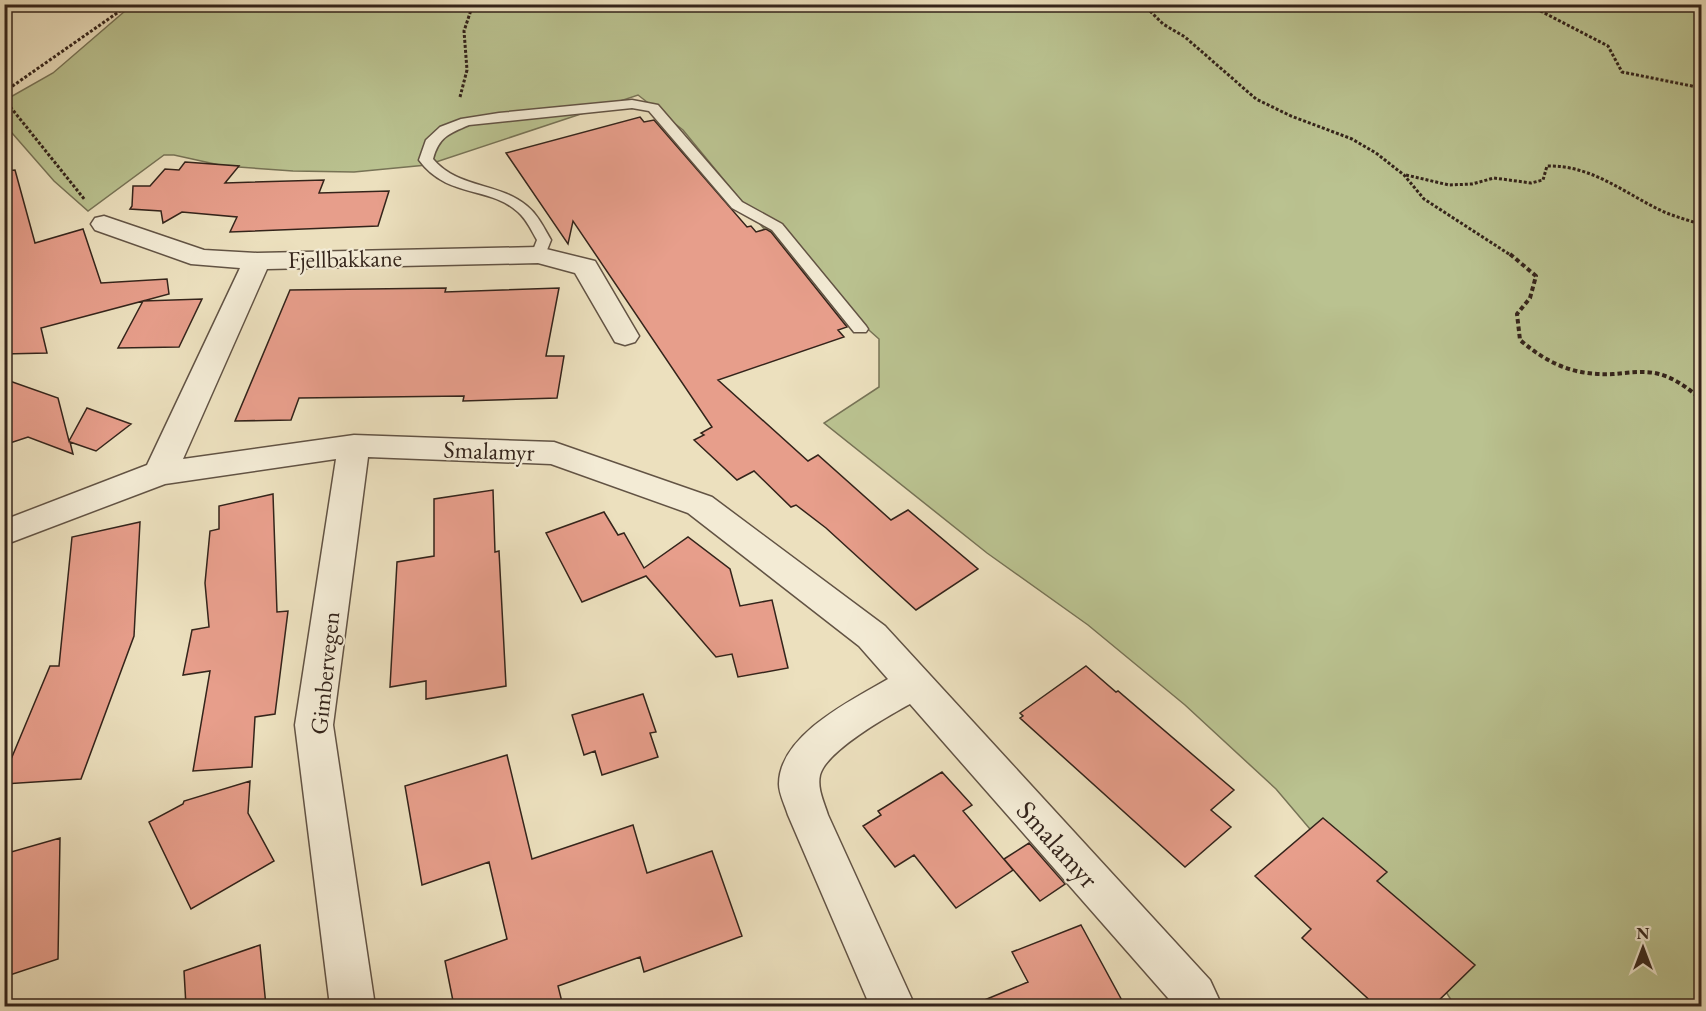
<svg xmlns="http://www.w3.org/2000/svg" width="1706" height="1011" font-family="'EB Garamond',serif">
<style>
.green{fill:#bac290;stroke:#777356;stroke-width:1.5}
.building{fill:#e79e8b;stroke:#34241b;stroke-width:1.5}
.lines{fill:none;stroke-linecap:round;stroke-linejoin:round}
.lane-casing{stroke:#625344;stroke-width:3}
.street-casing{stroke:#625344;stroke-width:3}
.path-far1{stroke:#34241b;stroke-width:3;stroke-dasharray:3 2;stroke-linecap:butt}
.path{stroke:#34241b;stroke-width:4;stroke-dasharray:4.5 3;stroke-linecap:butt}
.lane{fill:#f3ebd5;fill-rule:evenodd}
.street{fill:#f3ebd5;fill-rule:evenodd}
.labels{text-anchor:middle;stroke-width:4.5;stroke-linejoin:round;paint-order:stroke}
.street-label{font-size:24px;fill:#34241b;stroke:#f3ebd5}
.near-street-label{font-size:28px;fill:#34241b;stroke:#f3ebd5}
</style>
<rect width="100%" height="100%" fill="#ece0be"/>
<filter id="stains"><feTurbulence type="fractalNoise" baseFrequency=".00333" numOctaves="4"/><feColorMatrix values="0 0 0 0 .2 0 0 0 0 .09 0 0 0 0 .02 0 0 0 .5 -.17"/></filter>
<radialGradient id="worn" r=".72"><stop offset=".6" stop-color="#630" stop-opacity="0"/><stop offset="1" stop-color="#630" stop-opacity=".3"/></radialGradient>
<!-- green -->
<path class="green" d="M 132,5 L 1701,5 L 1701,1006 L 1455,1006 L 1439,981 L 1276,789 L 1185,705 L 1088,625 L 987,553 L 824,423 L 879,387 L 879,339 L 788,258 L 683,130 L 638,95 L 427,165 L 354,172 L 293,171 L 224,166 L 174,155 L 164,155 L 88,211 L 54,181 L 5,125 L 7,99 L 53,73 Z"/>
<!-- building -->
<path class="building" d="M 640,117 L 644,122 L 654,120 L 747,227 L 751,226 L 756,232 L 766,229 L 771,232 L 847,327 L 838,330 L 844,337 L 718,380 L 808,461 L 818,455 L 891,520 L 908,510 L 978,569 L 916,610 L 826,528 L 796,505 L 791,507 L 754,471 L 737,480 L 694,440 L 704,435 L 701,433 L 712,427 L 573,221 L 568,244 L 506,153 Z
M 185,162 L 239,166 L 225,183 L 324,180 L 319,193 L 389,191 L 378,226 L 230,232 L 237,217 L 182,212 L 163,223 L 161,211 L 130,209 L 132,206 L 133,186 L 150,186 L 165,169 L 179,170 Z
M 15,170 L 35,243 L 83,229 L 101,283 L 167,279 L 169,294 L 143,301 L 202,299 L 179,347 L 118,348 L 143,301 L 41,328 L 47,353 L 4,354 L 4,171 Z
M 446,288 L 445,292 L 559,288 L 546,356 L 564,356 L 557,398 L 463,401 L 464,396 L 299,398 L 291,420 L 235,421 L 290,290 Z
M 4,379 L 58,398 L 69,441 L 87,408 L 131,424 L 96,451 L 70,442 L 73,454 L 28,437 L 4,445 Z
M 493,490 L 495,552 L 499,551 L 506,686 L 426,699 L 426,681 L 390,687 L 397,562 L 434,556 L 434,499 Z
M 273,494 L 277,612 L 288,611 L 275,714 L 255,717 L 252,767 L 193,771 L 210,671 L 183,675 L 192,630 L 209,627 L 205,583 L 210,531 L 219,529 L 219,506 Z
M 604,512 L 618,535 L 624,533 L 644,568 L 688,537 L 730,569 L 740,606 L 772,600 L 788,668 L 738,677 L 732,654 L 716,657 L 646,576 L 582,602 L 546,533 Z
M 140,522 L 134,636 L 81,779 L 4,784 L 4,776 L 50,666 L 59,666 L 72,537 Z
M 1086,666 L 1116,692 L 1118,691 L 1234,790 L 1211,810 L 1231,827 L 1185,867 L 1020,718 L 1023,716 L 1020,713 Z
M 643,694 L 656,732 L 650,733 L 658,757 L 602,775 L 595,751 L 584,755 L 572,715 Z
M 507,755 L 532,859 L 633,825 L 647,873 L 712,851 L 742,936 L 644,972 L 640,957 L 558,986 L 563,1006 L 454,1006 L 445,961 L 507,939 L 489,862 L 422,885 L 405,786 Z
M 942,772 L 972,805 L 963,811 L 1013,870 L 956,908 L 914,855 L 895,867 L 863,826 L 881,815 L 878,811 Z
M 250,781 L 248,813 L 274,861 L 191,909 L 149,822 L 183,804 L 184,801 Z
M 1323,818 L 1387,872 L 1377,881 L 1475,965 L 1433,1006 L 1376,1006 L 1302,938 L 1311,929 L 1255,876 Z
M 60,838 L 58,959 L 4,977 L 4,854 Z
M 1029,843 L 1065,884 L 1040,901 L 1004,859 Z
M 1081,925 L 1125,1006 L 970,1006 L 1028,982 L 1012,952 Z
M 260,945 L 266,1006 L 186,1006 L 184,971 Z"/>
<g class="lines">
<!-- lane casing -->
<g class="lane-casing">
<path id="lane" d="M 632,100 L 658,105 L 742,202 L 782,224 L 866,326 L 868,329 L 866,332 L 854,332 L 772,230 L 732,208 L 649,111 L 632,108 L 469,125 C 448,134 439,137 433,159 C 458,189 499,182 527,206 C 538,215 544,228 551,240 L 545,255 L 538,259 L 531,255 L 537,240 C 531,230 527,220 518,212 C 488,185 448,199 419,160 L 426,140 L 440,127 L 461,119 L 499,113 Z"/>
</g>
<!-- street casing -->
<g class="street-casing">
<path id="street" d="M 104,216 L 204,250 L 257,253 L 538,247 L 595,261 L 639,336 L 635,342 L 625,345 L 615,342 L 575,273 L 538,263 L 267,269 L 183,459 L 354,435 L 554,442 L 712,497 L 885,626 L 1210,980 L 1222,1006 L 1175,1006 L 910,704 C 888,716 826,751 820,775 C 817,789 824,802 828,815 L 915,1006 L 870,1006 L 788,815 C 785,805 779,794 779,784 C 779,735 852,700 888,679 L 859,646 L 688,513 L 551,464 L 368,457 L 333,725 L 375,1006 L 330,1006 L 295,725 L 336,459 L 165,484 L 4,545 L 4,520 L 147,465 L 240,268 L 191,264 L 95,230 L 91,224 L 95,218 Z"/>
</g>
<!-- path-far1 -->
<path class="path-far1" d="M 1143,4 L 1163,24 L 1185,37 L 1256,99 L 1291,116 L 1352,139 L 1376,153 L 1404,175 L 1424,199 L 1512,256
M 1527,4 L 1608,46 L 1622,72 L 1702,88
M 4,92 L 130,4
M 460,97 L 467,70 L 464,31 L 473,4
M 4,99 L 85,200
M 1406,175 L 1449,185 L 1472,184 L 1494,178 L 1531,183 L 1543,180 L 1547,166 C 1592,165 1624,193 1662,211 C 1675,217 1689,220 1702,225"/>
<!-- path -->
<path class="path" d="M 1510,254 L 1536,276 L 1530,298 L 1517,314 L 1520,340 C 1548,364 1575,376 1613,374 C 1628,373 1644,370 1659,374 C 1675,378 1689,389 1702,400"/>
<!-- lane -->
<use href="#lane" class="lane"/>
<!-- street -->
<use href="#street" class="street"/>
</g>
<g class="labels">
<!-- street labels -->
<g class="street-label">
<text transform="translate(345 259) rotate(-1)" y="8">Fjellbakkane</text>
<text transform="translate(489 451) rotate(2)" y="8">Smalamyr</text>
<text transform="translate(325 673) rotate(-84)" y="8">Gimbervegen</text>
</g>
<!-- near-street labels -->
<g class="near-street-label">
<text transform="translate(1058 844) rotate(48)" y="10">Smalamyr</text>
</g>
</g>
<!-- margin -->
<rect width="1706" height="1011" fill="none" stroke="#ece0be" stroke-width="24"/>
<rect x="6" y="6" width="1694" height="999" fill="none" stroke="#34241b" stroke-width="3"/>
<rect x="12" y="12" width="1682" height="987" fill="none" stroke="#34241b" stroke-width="1.5"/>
<!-- north arrow -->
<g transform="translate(1643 948)" stroke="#f3ebd5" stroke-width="4.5" paint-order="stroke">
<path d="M0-4.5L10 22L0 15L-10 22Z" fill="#34241b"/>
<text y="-9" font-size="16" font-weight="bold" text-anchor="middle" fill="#34241b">N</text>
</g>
<rect width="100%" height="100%" filter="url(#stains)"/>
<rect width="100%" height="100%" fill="url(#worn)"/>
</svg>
